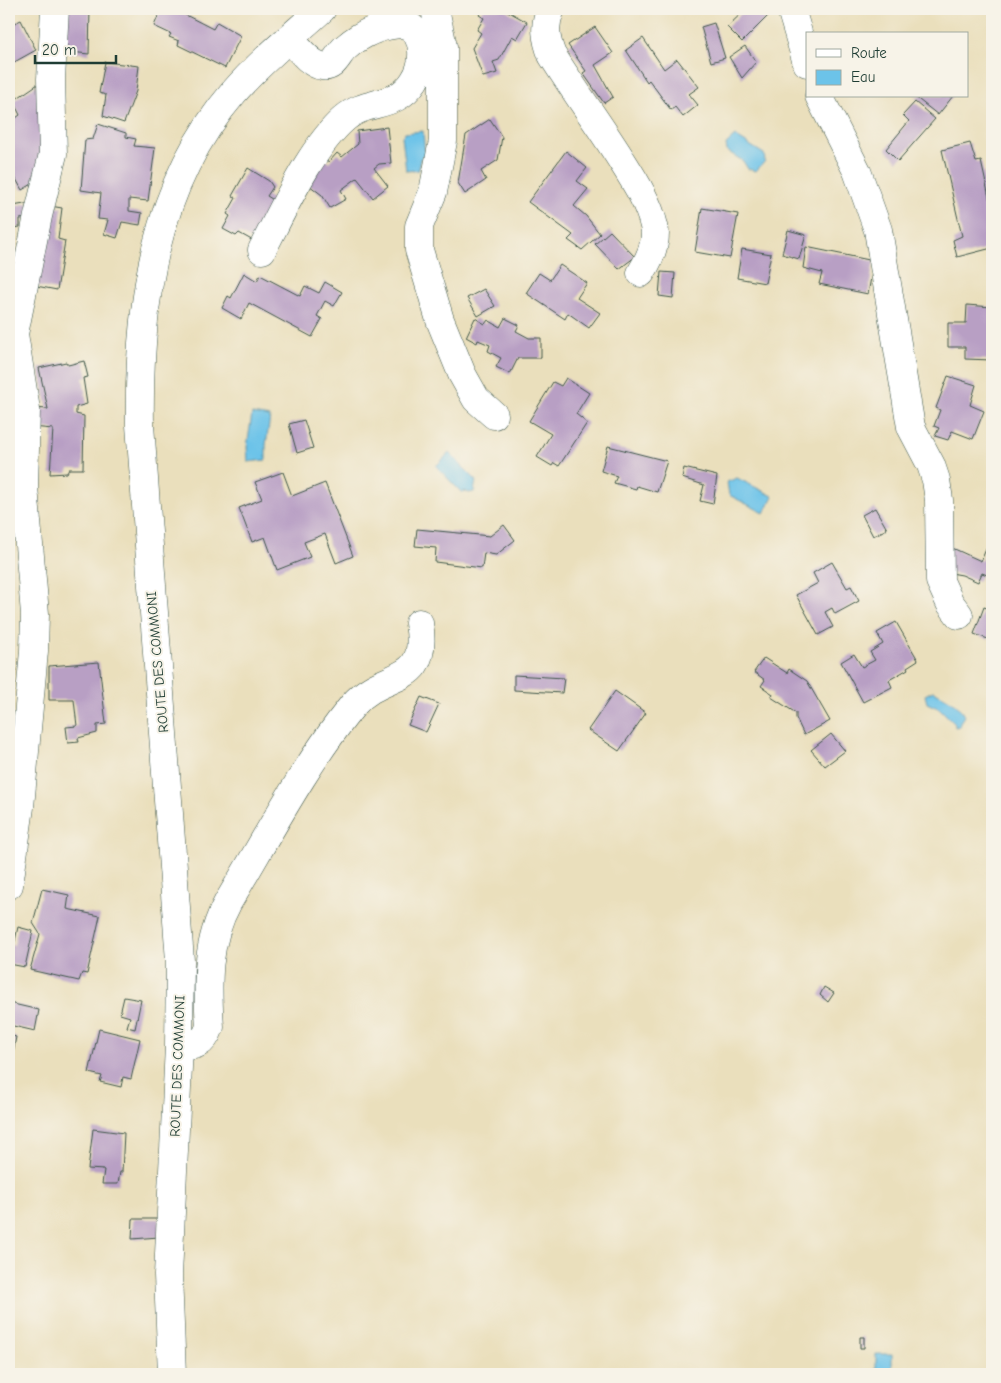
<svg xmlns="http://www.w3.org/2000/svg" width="1001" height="1383" font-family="'Comic Neue',sans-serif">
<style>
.water{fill:#6cc3e9;stroke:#46808e}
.building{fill:#b89fc4}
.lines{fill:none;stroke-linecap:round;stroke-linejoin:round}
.minor-casing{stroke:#3d5548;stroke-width:29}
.path{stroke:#3d5548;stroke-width:3;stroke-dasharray:1 4;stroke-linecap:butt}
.minor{stroke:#fff;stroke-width:28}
.labels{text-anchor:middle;stroke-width:4;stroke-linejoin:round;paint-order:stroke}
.street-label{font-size:14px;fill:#1f3d34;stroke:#f7f3e8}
</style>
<rect width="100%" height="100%" fill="#f7f3e8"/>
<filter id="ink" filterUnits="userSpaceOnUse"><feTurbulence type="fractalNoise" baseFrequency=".02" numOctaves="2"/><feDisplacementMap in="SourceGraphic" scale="10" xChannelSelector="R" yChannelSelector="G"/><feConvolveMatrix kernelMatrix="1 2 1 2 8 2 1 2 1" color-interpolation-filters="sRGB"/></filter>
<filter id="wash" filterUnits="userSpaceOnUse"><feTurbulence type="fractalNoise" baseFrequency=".0096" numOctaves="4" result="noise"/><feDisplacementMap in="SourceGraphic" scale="20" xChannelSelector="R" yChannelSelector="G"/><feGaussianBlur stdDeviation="1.12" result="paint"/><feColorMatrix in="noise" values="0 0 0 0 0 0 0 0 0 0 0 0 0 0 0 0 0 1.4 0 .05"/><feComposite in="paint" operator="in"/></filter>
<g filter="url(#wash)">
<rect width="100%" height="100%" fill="#eadfbc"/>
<!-- water -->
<path class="water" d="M 423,131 L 425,155 L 420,159 L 419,170 L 406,171 L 402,136 L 405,133 Z
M 735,136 L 764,154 L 765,161 L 756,171 L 748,169 L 743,161 L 727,151 L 726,144 Z
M 252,414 L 270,417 L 266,445 L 266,460 L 248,462 L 247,447 Z
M 449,453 L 476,480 L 474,492 L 469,493 L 464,491 L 462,493 L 436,466 Z
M 737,478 L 773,496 L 764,513 L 729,495 L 727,482 Z
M 933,691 C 944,696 961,705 964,716 L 960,722 L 960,726 L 955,727 L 955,724 L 940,709 L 927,703 L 925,695 Z
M 876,1354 L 892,1354 L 892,1374 L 876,1374 Z"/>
<g id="blocks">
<!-- building -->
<path class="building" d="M 62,9 L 90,9 L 89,54 L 61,51 Z
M 161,9 L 174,9 L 213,29 L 217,22 L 241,36 L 225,68 L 178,45 L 179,41 L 169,37 L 171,34 L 154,26 Z
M 483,9 L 504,9 L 527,22 L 517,39 L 512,36 L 499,60 L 493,62 L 497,73 L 483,77 L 472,48 L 481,33 L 477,30 L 484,18 L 479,15 Z
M 746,9 L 761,9 L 768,16 L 742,42 L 727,27 Z
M 21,20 L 36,50 L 9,65 L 9,26 Z
M 714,23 L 725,58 L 711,62 L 701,27 Z
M 595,27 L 613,53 L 595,65 L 613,97 L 604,103 L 583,73 L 586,71 L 568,45 Z
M 643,38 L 664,69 L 677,59 L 699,87 L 689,94 L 698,105 L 683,117 L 675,107 L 671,110 L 649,80 L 647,82 L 626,50 Z
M 745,46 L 756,62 L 742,78 L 729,57 Z
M 105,62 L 139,66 L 136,91 L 124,123 L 103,116 L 106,95 L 99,93 Z
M 38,84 L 51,143 L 39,180 L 22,190 L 10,168 L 9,169 L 9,123 L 20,115 L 13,101 Z
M 914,96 L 953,96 L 938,115 Z
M 915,102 L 935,119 L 898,161 L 886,149 L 909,121 L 903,115 Z
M 490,119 L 502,137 L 498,160 L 481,171 L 486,180 L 465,194 L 458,183 L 466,135 Z
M 98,124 L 126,133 L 126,137 L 136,139 L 134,146 L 155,148 L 148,201 L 129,199 L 129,211 L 142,213 L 140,225 L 122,222 L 117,238 L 104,234 L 108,220 L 98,219 L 101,193 L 81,190 L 85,140 L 93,139 Z
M 387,127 L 391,163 L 379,164 L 374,168 L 388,186 L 373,198 L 357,178 L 341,190 L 346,199 L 330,208 L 322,195 L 305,182 L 323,158 L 329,162 L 337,153 L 342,157 L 358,144 L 357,131 Z
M 970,143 L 976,162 L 981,161 L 992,211 L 992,248 L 957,257 L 953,240 L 962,236 L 942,150 Z
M 566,151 L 587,168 L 577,181 L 588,189 L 574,206 L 586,216 L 600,234 L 582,250 L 568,240 L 573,235 L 528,202 Z
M 248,168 L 269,181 L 273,187 L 267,196 L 280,204 L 257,243 L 239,233 L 236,236 L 223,229 L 230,216 L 227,214 L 236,198 L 232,196 Z
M 30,203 L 27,218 L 20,219 L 20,227 L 12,228 L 14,256 L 9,257 L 9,220 L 13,220 L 13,206 Z
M 50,206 L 62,208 L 58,239 L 65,241 L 57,290 L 31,285 Z
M 702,208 L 738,214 L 730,258 L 695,252 Z
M 788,230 L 806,235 L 799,259 L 782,254 Z
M 610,231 L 635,257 L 619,269 L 595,244 Z
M 806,247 L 874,261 L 868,294 L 819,284 L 822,273 L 803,268 Z
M 742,249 L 771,254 L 765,283 L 737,278 Z
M 560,265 L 587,283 L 577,298 L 600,313 L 589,328 L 568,313 L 565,319 L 526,293 L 539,273 L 550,280 Z
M 661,272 L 675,273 L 673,298 L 659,296 Z
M 244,273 L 257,281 L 260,275 L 300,296 L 305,286 L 319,293 L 325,282 L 342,292 L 334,306 L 325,301 L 317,316 L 322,319 L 312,337 L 249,303 L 241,319 L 222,308 L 228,296 L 231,298 Z
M 484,289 L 495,306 L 478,316 L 467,298 Z
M 967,305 L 992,307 L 992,360 L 965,359 L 965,347 L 948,347 L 948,323 L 966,323 Z
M 475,318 L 485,324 L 488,320 L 500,327 L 505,318 L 519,325 L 516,331 L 529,338 L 541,338 L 541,358 L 518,358 L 510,374 L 496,367 L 501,358 L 488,351 L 490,345 L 478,340 L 477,343 L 466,337 Z
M 84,361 L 88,377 L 83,378 L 87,404 L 76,407 L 76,414 L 84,416 L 83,469 L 69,469 L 67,473 L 50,474 L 53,429 L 32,427 L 32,408 L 48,409 L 39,368 L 66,362 L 68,365 Z
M 948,376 L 976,385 L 970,405 L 984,411 L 973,439 L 952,431 L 948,440 L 935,436 L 939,428 L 934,426 L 940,410 L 936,408 Z
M 566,378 L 589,393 L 576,414 L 587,423 L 559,466 L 554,463 L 552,466 L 537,457 L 551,434 L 529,421 L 553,382 L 561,386 Z
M 304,420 L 313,448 L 297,453 L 289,424 Z
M 608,446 L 667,461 L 657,492 L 637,486 L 636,489 L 614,483 L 617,476 L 601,471 Z
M 684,468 L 717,476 L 713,504 L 700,501 L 704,485 L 682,478 Z
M 283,472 L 292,496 L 325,483 L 353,556 L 336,563 L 325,534 L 304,542 L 310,557 L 277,570 L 265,537 L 252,542 L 239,508 L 262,499 L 255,482 Z
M 875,508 L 887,529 L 873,536 L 862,515 Z
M 504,525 L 515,540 L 496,555 L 484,553 L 482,568 L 435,562 L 436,548 L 415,546 L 417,529 L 490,536 Z
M 992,535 L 992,577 L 982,573 L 978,582 L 962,575 L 945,572 L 948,546 L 981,561 Z
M 832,562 L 847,588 L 851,586 L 859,601 L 835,614 L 832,608 L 825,612 L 833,627 L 818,635 L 796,595 L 818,583 L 813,573 Z
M 984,607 L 992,610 L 992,635 L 988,639 L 974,634 Z
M 896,622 L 918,660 L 907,667 L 908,669 L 889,680 L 892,687 L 863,702 L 841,662 L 854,654 L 862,667 L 875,660 L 870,652 L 883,644 L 877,633 Z
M 764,658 L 787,673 L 789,669 L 807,681 L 830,721 L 804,735 L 796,718 L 796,713 L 771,697 L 773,694 L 761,686 L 765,680 L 754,672 Z
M 99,662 L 106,724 L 97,725 L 97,733 L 78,738 L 79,742 L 68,743 L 66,727 L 77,726 L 74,700 L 49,700 L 49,666 Z
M 514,675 L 564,678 L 562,693 L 514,690 Z
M 615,691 L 646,713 L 619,751 L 588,730 Z
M 421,697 L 439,704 L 426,732 L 408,725 Z
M 831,734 L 845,751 L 825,766 L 811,750 Z
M 42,889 L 69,895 L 67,909 L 100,916 L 87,974 L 82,973 L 79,981 L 30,970 L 40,934 L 33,923 Z
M 18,927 L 33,931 L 25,967 L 9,964 L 9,944 L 14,945 Z
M 824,987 L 834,993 L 828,1002 L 820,995 Z
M 124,997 L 141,1000 L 135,1029 L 127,1027 L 130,1017 L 120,1014 Z
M 9,1003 L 39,1010 L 35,1031 L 9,1025 Z
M 99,1029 L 140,1039 L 131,1079 L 123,1077 L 121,1087 L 100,1082 L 102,1076 L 89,1073 Z
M 9,1035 L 16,1037 L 10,1069 L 9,1068 Z
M 93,1129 L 124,1133 L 122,1172 L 120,1172 L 118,1184 L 102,1184 L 104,1170 L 88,1169 Z
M 133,1219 L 159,1219 L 159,1237 L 132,1239 Z
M 860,1337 L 864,1337 L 864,1348 L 860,1348 Z"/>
</g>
</g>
<g filter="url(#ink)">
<use href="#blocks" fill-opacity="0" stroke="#3d5548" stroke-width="1"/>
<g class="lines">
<!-- minor casing -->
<g class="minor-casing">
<path id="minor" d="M 435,9 L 443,47 L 443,141 L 433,192 L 419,226 L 419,250 L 440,320 L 462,374 L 476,399 L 494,415
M 551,9 C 543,25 546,40 552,55 C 575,92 601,127 624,164 C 636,183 649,204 654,226 C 658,242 649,260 641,273
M 791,9 L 807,63
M 819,96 L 857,171 L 878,230 L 911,427 L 931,465 L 936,480 L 939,500 L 940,581 L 950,603 L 959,615
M 262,250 C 283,210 311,147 345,118 C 367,99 396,109 414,81 C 425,65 427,35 406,24 C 382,24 363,32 345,48 C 338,54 334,69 322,66 C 309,64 298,47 289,38
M 9,885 L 20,807 L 34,651 L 35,614 L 24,487 L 26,410 L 14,334 L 38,216 L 53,154 L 51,79 L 55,9
M 179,1046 C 195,1047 204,1044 210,1027 C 207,983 206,942 228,902 C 267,837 305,764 353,705 C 384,668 430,689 419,623
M 172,1374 L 168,1275 L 179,1046 L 180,961 L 140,425 C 138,306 153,186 234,92 C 260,62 292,36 322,9"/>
</g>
<!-- path -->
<path class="path" d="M 9,192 L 14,199"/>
<!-- minor -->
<use href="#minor" class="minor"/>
</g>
</g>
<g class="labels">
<!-- street labels -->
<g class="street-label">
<text transform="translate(157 662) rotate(-95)" y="5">ROUTE DES COMMONI</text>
<text transform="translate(177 1066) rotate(-88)" y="5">ROUTE DES COMMONI</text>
</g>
</g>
<!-- margin -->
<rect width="1001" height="1383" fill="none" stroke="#f7f3e8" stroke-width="30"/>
<!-- legend -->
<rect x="806" y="32" width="162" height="65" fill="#f7f3e8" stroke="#a1aaa0"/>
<rect x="816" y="49" width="25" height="8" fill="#ffffff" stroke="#a1aaa0"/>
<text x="851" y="58" font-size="15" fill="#1f3d34">Route</text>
<rect x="816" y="70" width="25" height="15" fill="#6cc3e9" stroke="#a1aaa0"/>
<text x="851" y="82" font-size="15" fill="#1f3d34">Eau</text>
<!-- scale -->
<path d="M35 55v8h81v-8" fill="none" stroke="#1f3d34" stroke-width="2.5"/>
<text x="42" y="55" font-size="15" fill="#1f3d34" stroke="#f7f3e8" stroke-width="4" paint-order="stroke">20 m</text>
</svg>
